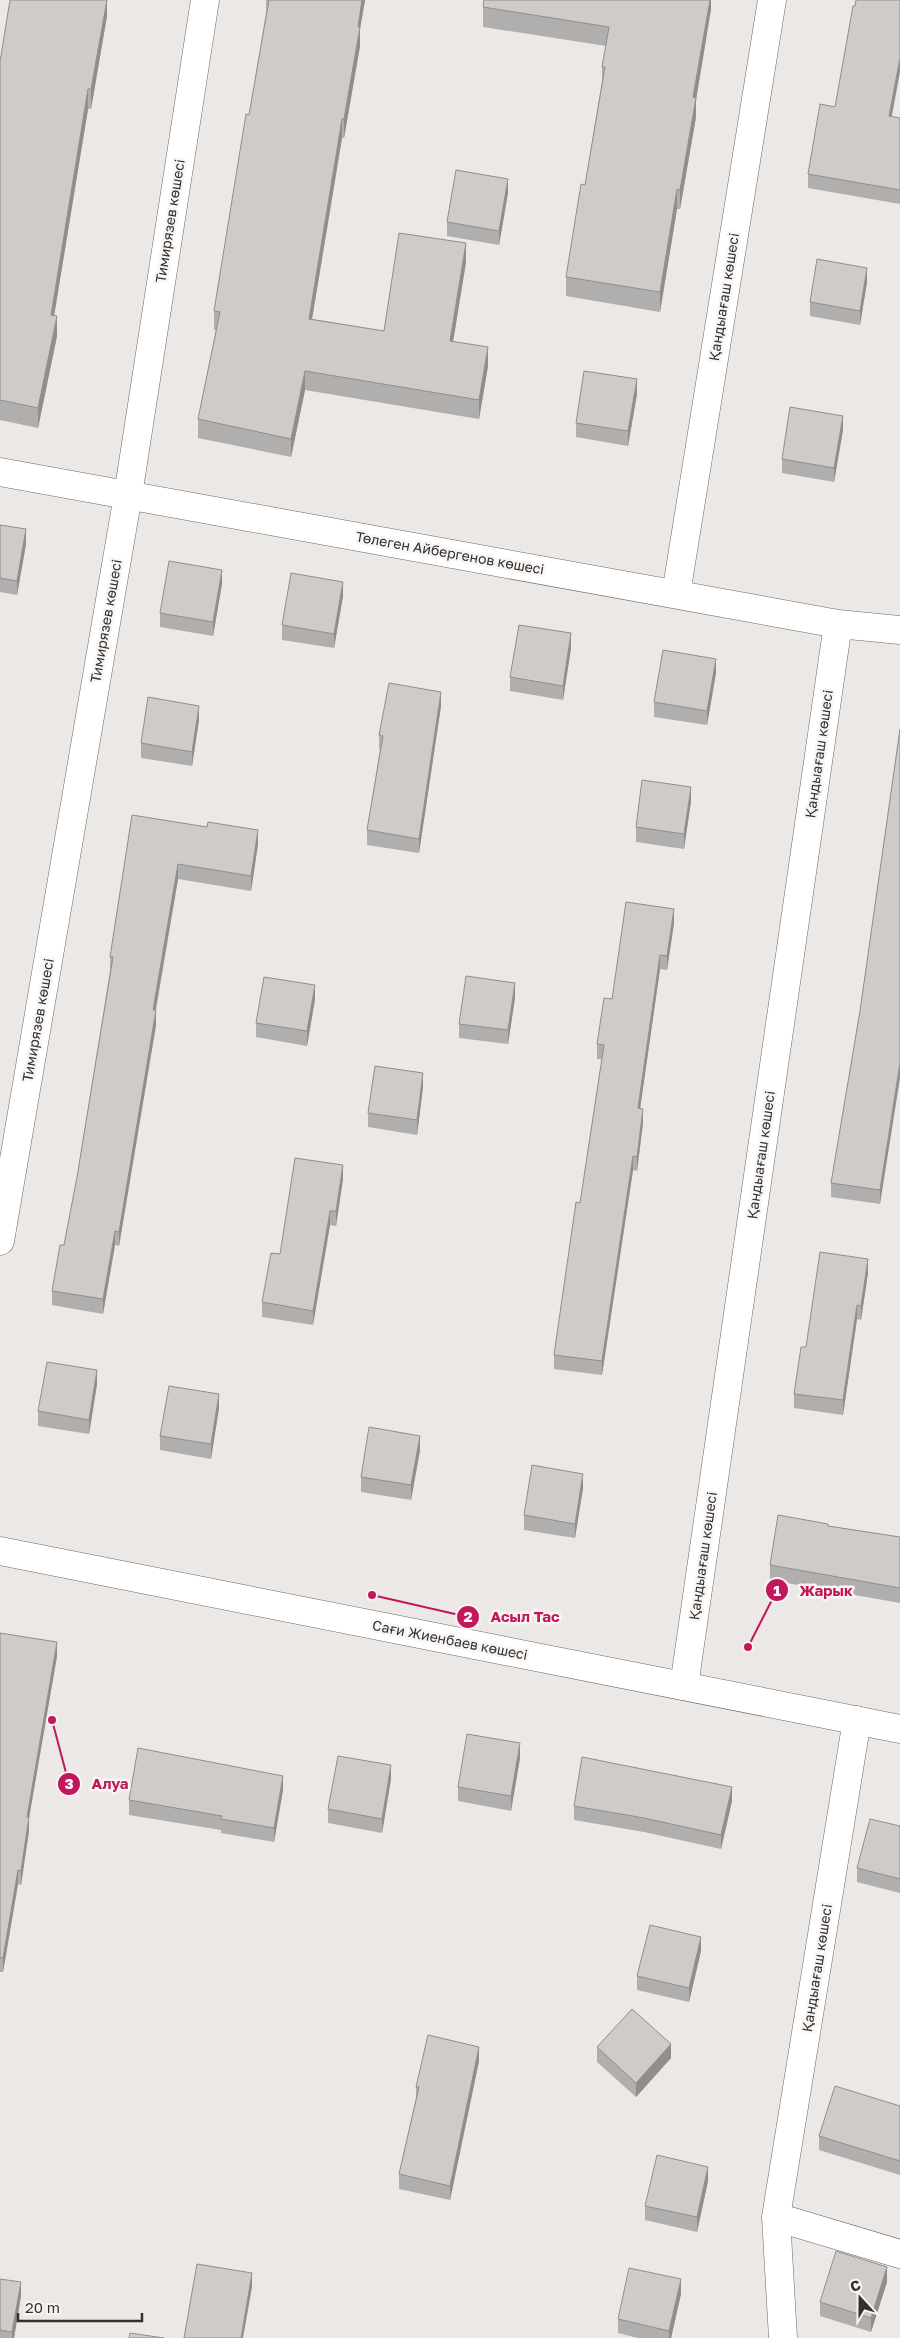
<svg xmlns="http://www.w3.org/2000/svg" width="900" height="2338" font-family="'Golos Text',sans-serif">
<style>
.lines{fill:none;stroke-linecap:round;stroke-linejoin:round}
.street-casing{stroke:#6a6866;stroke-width:29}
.secondary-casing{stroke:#6a6866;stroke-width:29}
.street{stroke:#fff;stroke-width:28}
.secondary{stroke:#fff;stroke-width:28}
.wall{fill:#b1afad}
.shaded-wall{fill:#908e8d}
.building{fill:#cecbc9;stroke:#908e8d}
.labels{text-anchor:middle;stroke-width:5;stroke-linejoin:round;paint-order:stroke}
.street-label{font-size:14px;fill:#323131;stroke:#f8f5f3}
.leader{fill:none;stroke:#c2185b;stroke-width:2}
.callout-dot{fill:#c2185b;stroke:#f8f5f3;stroke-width:2}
.mark-label{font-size:15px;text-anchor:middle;font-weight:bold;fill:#fff}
.callout-label{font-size:15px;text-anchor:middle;font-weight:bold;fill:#c2185b;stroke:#f8f5f3;stroke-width:5;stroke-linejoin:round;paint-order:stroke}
</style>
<rect width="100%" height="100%" fill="#ebe8e6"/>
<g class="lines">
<!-- street casing -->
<g class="street-casing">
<path id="street" d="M 0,472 L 838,624 L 900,630
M 676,594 L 772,0
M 0,1241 L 128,495 L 205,0
M 684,1686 L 838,624
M 776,2217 L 900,2254
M 783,2338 L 776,2217 L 857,1720"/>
</g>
<!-- secondary casing -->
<g class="secondary-casing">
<path id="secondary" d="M 0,1551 L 900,1729"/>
</g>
<!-- street -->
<use href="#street" class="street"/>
<!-- secondary -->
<use href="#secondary" class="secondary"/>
</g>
<!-- wall -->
<path class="wall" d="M 107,0 L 107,16 L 91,109 L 88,109 L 54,315 L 57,336 L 38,428 L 0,420 L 0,62 Z
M 266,0 L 365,0 L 360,29 L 360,46 L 344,138 L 342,138 L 312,319 L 384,331 L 466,262 L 453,342 L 488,366 L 479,419 L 305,390 L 291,457 L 198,438 L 198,419 L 216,330 L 214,330 L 214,311 L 249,115 L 266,13 Z
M 711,0 L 711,9 L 696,100 L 696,117 L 680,209 L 677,209 L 660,312 L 566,296 L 566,277 L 585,185 L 602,81 L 602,67 L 606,46 L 483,27 L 483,7 Z
M 835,107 L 900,118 L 900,204 L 808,188 L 808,174 Z
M 508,193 L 499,245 L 447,236 L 447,222 Z
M 867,282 L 860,325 L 810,316 L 810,302 Z
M 637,394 L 628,446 L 576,437 L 576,423 Z
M 843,430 L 834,482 L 782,473 L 782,459 Z
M 0,525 L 26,544 L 17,595 L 0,592 Z
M 222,584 L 213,636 L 160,627 L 160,613 Z
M 343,596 L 334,648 L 282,640 L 282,625 Z
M 571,648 L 563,700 L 510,691 L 510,677 Z
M 716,673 L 707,725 L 654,717 L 654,702 Z
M 441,706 L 419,853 L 367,845 L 367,830 L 380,749 L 379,749 L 379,735 Z
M 199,720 L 192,766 L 141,758 L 141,743 Z
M 900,729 L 880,1204 L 831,1197 L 831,1183 L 860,1011 Z
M 691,801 L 684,849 L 636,842 L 636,827 Z
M 132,815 L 258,844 L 251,891 L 178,879 L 156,1010 L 156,1025 L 119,1246 L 115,1245 L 103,1314 L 52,1305 L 52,1291 L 64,1245 L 77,1177 L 110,971 L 110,957 Z
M 674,923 L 667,970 L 660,969 L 640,1109 L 643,1123 L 637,1171 L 633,1170 L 602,1375 L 554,1369 L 554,1355 L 580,1203 L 602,1059 L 597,1059 L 597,1044 L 612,999 Z
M 515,998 L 508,1044 L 459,1038 L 459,1024 Z
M 315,999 L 307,1046 L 256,1037 L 256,1023 Z
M 423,1087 L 417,1135 L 368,1127 L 368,1113 Z
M 343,1179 L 336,1226 L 330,1225 L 313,1325 L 262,1317 L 262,1302 L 280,1254 Z
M 868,1273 L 861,1320 L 857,1319 L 843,1415 L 794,1408 L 794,1394 L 806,1347 Z
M 97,1384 L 89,1434 L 38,1426 L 38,1411 Z
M 219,1408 L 211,1459 L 160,1450 L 160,1436 Z
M 420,1450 L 411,1500 L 361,1492 L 361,1477 Z
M 583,1488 L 575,1538 L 524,1530 L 524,1515 Z
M 828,1526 L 900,1537 L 900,1603 L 770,1580 L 770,1565 Z
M 0,1633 L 57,1656 L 29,1818 L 29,1831 L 21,1885 L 18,1884 L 3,1972 L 0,1972 Z
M 520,1758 L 511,1811 L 458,1801 L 458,1787 Z
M 391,1779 L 382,1833 L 328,1823 L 328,1809 Z
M 283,1790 L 274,1842 L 221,1833 L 221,1830 L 129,1815 L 129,1800 Z
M 732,1801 L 721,1849 L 644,1832 L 574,1820 L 574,1806 Z
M 900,1826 L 900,1893 L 857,1882 L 857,1868 Z
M 701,1951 L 689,2002 L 637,1990 L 637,1976 Z
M 597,2047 L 671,2058 L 636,2097 L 597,2062 Z
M 479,2061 L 450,2200 L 399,2189 L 399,2174 L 416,2098 L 416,2087 Z
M 900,2106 L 900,2175 L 819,2150 L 819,2136 Z
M 708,2181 L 697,2232 L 645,2220 L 645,2206 Z
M 0,2279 L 21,2296 L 14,2338 L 0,2338 Z
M 887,2282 L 871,2332 L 820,2316 L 820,2302 Z
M 681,2294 L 671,2338 L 638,2338 L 618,2333 L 618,2319 Z"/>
<!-- shaded-wall -->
<path class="shaded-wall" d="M 104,0 L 107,0 L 107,16 L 91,109 L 91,89 Z
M 362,0 L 365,0 L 360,29 L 360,46 L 344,138 L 344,119 L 358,27 Z
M 708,0 L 711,0 L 711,9 L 696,100 L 696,117 L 680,209 L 680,190 L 693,97 Z
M 900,58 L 900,72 L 889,131 L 889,116 Z
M 88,89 L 88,109 L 51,335 L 51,315 Z
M 342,119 L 342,138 L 309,337 L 309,319 Z
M 508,179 L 508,193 L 499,245 L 499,231 Z
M 677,189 L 677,209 L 660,312 L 660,292 Z
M 466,243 L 466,262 L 450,360 L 450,341 Z
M 867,268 L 867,282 L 860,325 L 860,311 Z
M 57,316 L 57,336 L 38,428 L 38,408 Z
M 488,347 L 488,366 L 479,419 L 479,400 Z
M 305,371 L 305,390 L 291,457 L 291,439 Z
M 637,379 L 637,394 L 628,446 L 628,431 Z
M 843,416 L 843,430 L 834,482 L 834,468 Z
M 26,529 L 26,544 L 17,595 L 17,581 Z
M 222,570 L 222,584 L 213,636 L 213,622 Z
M 343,582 L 343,596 L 334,648 L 334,634 Z
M 571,633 L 571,648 L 563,700 L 563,686 Z
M 716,659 L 716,673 L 707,725 L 707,711 Z
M 441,692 L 441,706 L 419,853 L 419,839 Z
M 199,706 L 199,720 L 192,766 L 192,752 Z
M 691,787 L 691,801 L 684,849 L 684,834 Z
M 258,830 L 258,844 L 251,891 L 251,876 Z
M 178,864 L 178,879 L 153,1024 L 153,1010 Z
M 674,909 L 674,923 L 667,970 L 667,956 Z
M 660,955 L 660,969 L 638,1123 L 638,1108 Z
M 515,983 L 515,998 L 508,1044 L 508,1030 Z
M 315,985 L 315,999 L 307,1046 L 307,1031 Z
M 156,1010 L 156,1025 L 119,1246 L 119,1232 Z
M 900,1063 L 900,1078 L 880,1204 L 880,1190 Z
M 423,1073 L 423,1087 L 417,1135 L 417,1120 Z
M 643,1109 L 643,1123 L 637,1171 L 637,1157 Z
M 633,1156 L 633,1170 L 602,1375 L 602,1361 Z
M 343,1165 L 343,1179 L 336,1226 L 336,1211 Z
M 330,1211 L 330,1225 L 313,1325 L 313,1311 Z
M 115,1231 L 115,1245 L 103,1314 L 103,1299 Z
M 868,1259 L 868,1273 L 861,1320 L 861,1306 Z
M 857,1305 L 857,1319 L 843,1415 L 843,1400 Z
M 97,1370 L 97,1384 L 89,1434 L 89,1420 Z
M 219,1394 L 219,1408 L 211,1459 L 211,1444 Z
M 420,1436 L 420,1450 L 411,1500 L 411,1485 Z
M 583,1474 L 583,1488 L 575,1538 L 575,1524 Z
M 57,1642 L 57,1656 L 29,1818 L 29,1831 L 21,1885 L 21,1871 L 27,1817 Z
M 520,1743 L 520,1758 L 511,1811 L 511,1796 Z
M 391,1765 L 391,1779 L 382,1833 L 382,1819 Z
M 283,1776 L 283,1790 L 274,1842 L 274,1828 Z
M 732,1787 L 732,1801 L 721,1849 L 721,1835 Z
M 18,1870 L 18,1884 L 3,1972 L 3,1958 Z
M 701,1937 L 701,1951 L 689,2002 L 689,1988 Z
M 671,2044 L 671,2058 L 636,2097 L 636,2083 Z
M 479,2047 L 479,2061 L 450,2200 L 450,2186 Z
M 708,2167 L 708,2181 L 697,2232 L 697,2217 Z
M 887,2267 L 887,2282 L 871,2332 L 871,2318 Z
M 252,2273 L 252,2287 L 243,2338 L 241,2338 Z
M 681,2279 L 681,2294 L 671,2338 L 669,2338 L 669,2331 Z
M 21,2282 L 21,2296 L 14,2338 L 12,2338 L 12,2332 Z"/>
<!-- building -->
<path class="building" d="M 10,0 L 107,0 L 91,89 L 88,89 L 51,315 L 57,316 L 38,408 L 0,400 L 0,62 Z
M 269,0 L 362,0 L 358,27 L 360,27 L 344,119 L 342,119 L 309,319 L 384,331 L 399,233 L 466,243 L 450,341 L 488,347 L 479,400 L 305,371 L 291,439 L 198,419 L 220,312 L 214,311 L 246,114 L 249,115 Z
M 484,0 L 710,0 L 693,97 L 696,98 L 680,190 L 677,189 L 660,292 L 566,277 L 581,184 L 585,185 L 605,67 L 602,67 L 609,27 L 483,7 Z
M 856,0 L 900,0 L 900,58 L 889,116 L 900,118 L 900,190 L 808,174 L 820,104 L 835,107 L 853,6 L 855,6 Z
M 456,170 L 508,179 L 499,231 L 447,222 Z
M 817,259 L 867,268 L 860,311 L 810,302 Z
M 584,371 L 637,379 L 628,431 L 576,423 Z
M 790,407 L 843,416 L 834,468 L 782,459 Z
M 0,525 L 26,529 L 17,581 L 0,578 Z
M 169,561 L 222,570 L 213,622 L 160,613 Z
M 291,573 L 343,582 L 334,634 L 282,625 Z
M 519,625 L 571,633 L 563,686 L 510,677 Z
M 663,650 L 716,659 L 707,711 L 654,702 Z
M 389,683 L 441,692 L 419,839 L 367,830 L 383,736 L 379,735 Z
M 148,697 L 199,706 L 192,752 L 141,743 Z
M 900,729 L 900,1063 L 880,1190 L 831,1183 L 860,1011 Z
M 642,780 L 691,787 L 684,834 L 636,827 Z
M 132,815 L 207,827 L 208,822 L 258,830 L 251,876 L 178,864 L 153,1010 L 156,1010 L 119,1232 L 115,1231 L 103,1299 L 52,1291 L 60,1245 L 64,1245 L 77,1177 L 113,957 L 110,957 Z
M 626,902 L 674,909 L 667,956 L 660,955 L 638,1108 L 643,1109 L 637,1157 L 633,1156 L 602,1361 L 554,1355 L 576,1202 L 580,1203 L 604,1045 L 597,1044 L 604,998 L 612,999 Z
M 466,976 L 515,983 L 508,1030 L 459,1024 Z
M 264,977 L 315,985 L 307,1031 L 256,1023 Z
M 375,1066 L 423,1073 L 417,1120 L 368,1113 Z
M 295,1158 L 343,1165 L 336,1211 L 330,1211 L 313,1311 L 262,1302 L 271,1253 L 280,1254 Z
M 820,1252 L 868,1259 L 861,1306 L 857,1305 L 843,1400 L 794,1394 L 801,1347 L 806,1347 Z
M 47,1362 L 97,1370 L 89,1420 L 38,1411 Z
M 169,1386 L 219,1394 L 211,1444 L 160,1436 Z
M 369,1427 L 420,1436 L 411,1485 L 361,1477 Z
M 532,1465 L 583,1474 L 575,1524 L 524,1515 Z
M 778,1515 L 828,1524 L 828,1526 L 900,1537 L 900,1588 L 770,1565 Z
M 0,1633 L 57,1642 L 27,1817 L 29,1817 L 21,1871 L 18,1870 L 3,1958 L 0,1957 Z
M 467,1734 L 520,1743 L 511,1796 L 458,1787 Z
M 138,1748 L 283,1776 L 274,1828 L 221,1819 L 222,1816 L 129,1800 Z
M 338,1756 L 391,1765 L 382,1819 L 328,1809 Z
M 582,1757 L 732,1787 L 721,1835 L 644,1818 L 574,1806 Z
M 870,1819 L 900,1826 L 900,1879 L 857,1868 Z
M 650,1925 L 701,1937 L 689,1988 L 637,1976 Z
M 632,2009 L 671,2044 L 636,2083 L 597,2047 Z
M 428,2035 L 479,2047 L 450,2186 L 399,2174 L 419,2087 L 416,2087 Z
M 835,2086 L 900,2106 L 900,2161 L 819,2136 Z
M 657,2155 L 708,2167 L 697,2217 L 645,2206 Z
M 836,2251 L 887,2267 L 871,2318 L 820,2302 Z
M 197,2264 L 252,2273 L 241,2338 L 184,2338 Z
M 629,2268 L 681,2279 L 669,2331 L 618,2319 Z
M 0,2279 L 21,2282 L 12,2332 L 0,2330 Z
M 130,2333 L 164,2338 L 129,2338 Z"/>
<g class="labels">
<!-- street labels -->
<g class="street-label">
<text transform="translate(170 221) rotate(-81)" y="5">Тимирязев көшесі</text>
<text transform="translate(724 297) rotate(-81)" y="5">Қандыағаш көшесі</text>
<text transform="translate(450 553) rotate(10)" y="5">Төлеген Айбергенов көшесі</text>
<text transform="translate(106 621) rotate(-80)" y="5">Тимирязев көшесі</text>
<text transform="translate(819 754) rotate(-82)" y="5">Қандыағаш көшесі</text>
<text transform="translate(38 1020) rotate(-80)" y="5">Тимирязев көшесі</text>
<text transform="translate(761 1155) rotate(-82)" y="5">Қандыағаш көшесі</text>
<text transform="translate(703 1556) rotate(-82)" y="5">Қандыағаш көшесі</text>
<text transform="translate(450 1640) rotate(11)" y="5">Сағи Жиенбаев көшесі</text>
<text transform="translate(817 1968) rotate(-81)" y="5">Қандыағаш көшесі</text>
</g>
</g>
<!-- callouts -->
<path class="leader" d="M748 1647L777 1590M372 1595L468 1617M52 1720L69 1784"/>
<g class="callout-dot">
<circle cx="748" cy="1647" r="5"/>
<circle cx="372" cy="1595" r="5"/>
<circle cx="52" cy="1720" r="5"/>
<circle cx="777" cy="1590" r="12"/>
<circle cx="468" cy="1617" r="12"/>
<circle cx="69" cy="1784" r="12"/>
</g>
<g class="mark-label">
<text x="777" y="1596">1</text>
<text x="468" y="1622">2</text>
<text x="69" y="1789">3</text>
</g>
<g class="callout-label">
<text x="826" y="1596">Жарык</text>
<text x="525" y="1622">Асыл Тас</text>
<text x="110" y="1789">Алуа</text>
</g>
<!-- north arrow -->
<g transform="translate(860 2298) rotate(339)" stroke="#f8f5f3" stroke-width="4" paint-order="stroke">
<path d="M0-4L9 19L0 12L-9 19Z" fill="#323131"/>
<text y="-8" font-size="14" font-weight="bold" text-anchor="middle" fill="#323131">С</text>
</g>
<!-- scale -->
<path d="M18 2313v8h124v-8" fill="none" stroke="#323131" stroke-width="2.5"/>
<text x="25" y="2313" font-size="15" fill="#323131" stroke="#f8f5f3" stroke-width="4" paint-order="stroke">20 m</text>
</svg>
